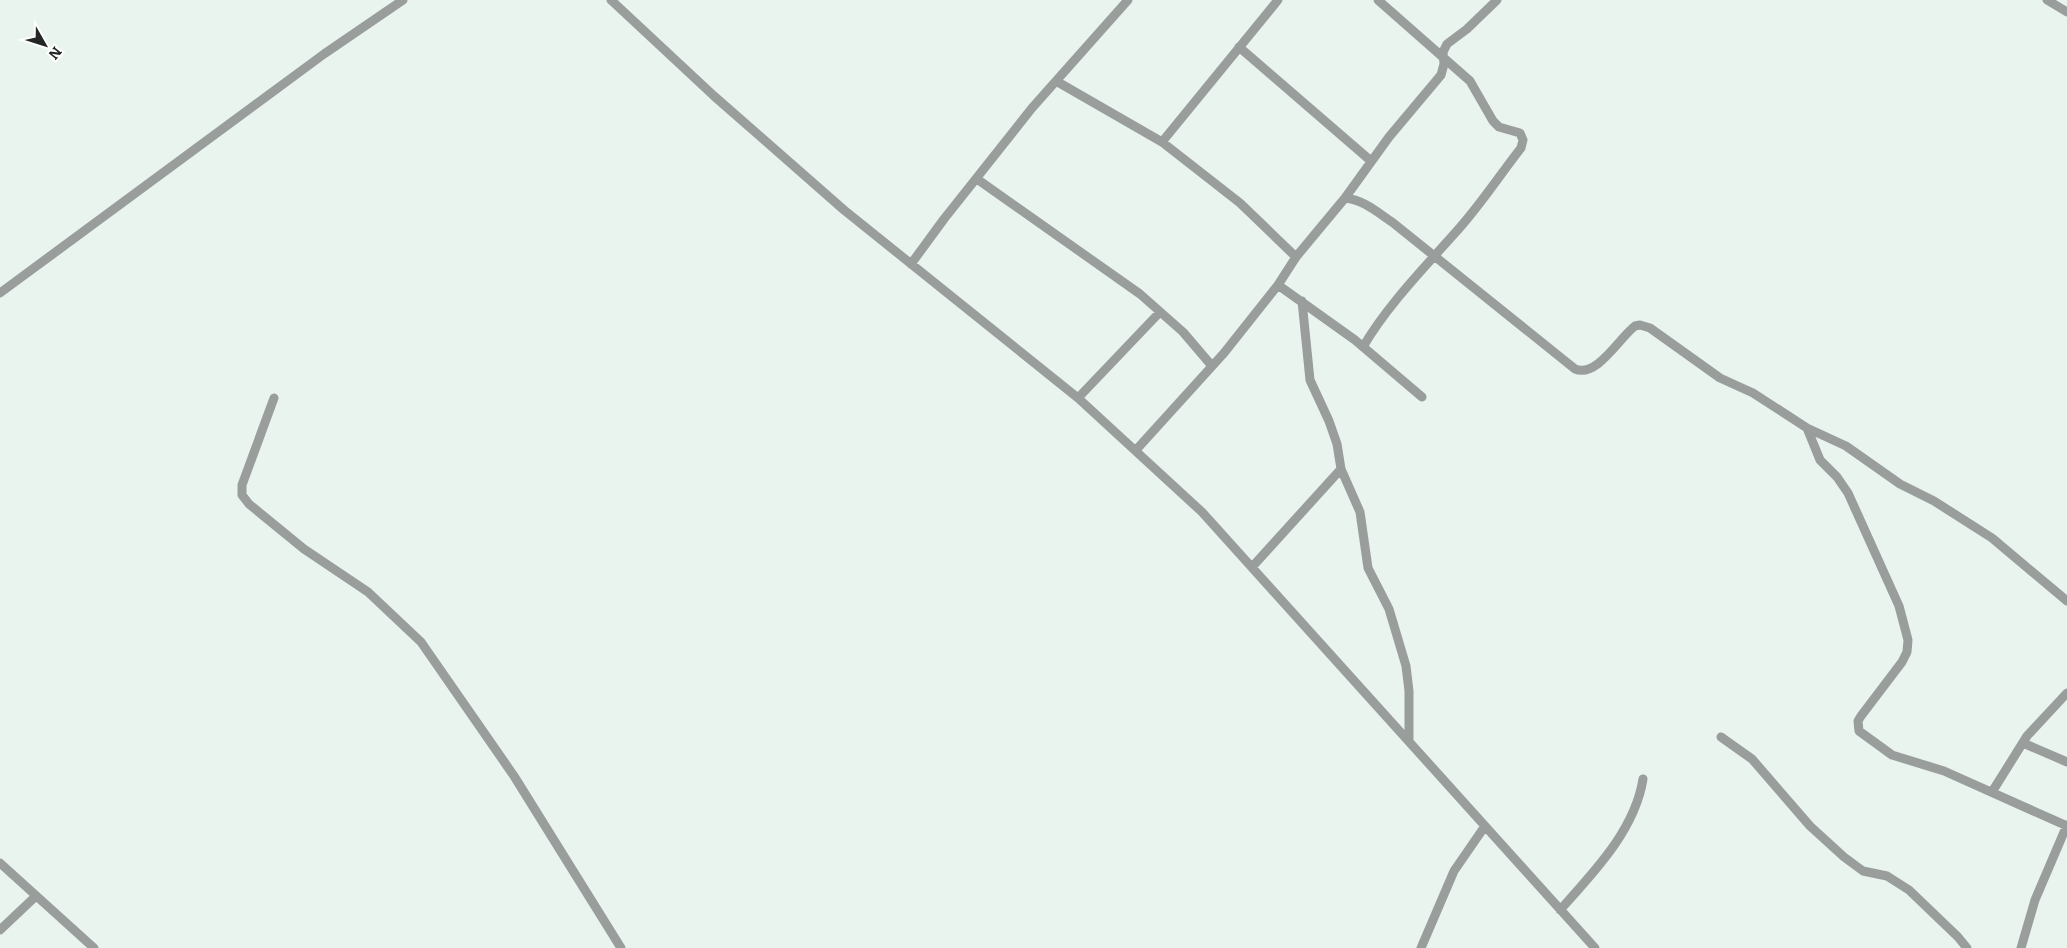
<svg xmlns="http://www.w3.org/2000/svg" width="2067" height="948" font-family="Literata,serif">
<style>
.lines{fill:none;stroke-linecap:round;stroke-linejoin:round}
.minor{stroke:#999e9c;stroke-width:9}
</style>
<rect width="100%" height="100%" fill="#e9f4ee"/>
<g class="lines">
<!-- minor -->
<path class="minor" d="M 611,0 L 714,96 L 844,210 L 1078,398 L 1202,512 L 1595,948
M 2047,0 L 2067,12
M 1239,47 L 1371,161
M 1056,81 L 1162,142 L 1240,203 L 1296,257
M 1162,142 L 1278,0
M 977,179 L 1140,294 L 1183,332 L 1212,366
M 1345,198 C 1364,200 1377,212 1392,222 L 1575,369 C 1597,378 1619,338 1635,326 L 1640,325 L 1650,328 L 1720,378 L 1753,393 L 1807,428 L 1846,446 L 1900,484 L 1934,501 L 1992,538 L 2067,601
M 911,264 L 944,219 L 1032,108 L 1128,0
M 1278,285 L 1355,340 L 1422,397
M 0,293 L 324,54 L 403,0
M 1302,301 L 1310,380 L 1329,421 L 1337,444 L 1341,469 L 1360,512 L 1368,568 L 1389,609 L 1406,666 L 1409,691 L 1409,741
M 1363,347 C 1386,307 1424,268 1455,233 C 1479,207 1499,176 1521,148 L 1523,140 L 1520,133 L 1499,127 L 1493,121 L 1470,81 L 1378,0
M 274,398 L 242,485 L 242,495 L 249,504 L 304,549 L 368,592 L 421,642 L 514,776 L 621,948
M 1078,398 L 1160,312
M 1807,428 L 1820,460 L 1837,477 L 1848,493 L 1899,606 L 1908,640 L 1907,652 L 1902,662 L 1861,716 L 1858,721 L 1859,731 L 1892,755 L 1944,771 L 2067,826
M 1136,450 L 1224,353 L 1278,285 L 1296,257 L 1345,198 L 1389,137 L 1441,75 L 1444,64 L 1443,52 L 1447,44 L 1467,29 L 1497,0
M 1253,566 L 1341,469
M 1721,737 L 1752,759 L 1810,826 L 1844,857 L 1863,871 L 1887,876 L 1909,890 L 1958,937 L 1967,948
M 2023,743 L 2067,762
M 1992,792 L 2027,736 L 2067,693
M 0,863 L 94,948
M 1560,910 C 1594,872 1635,830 1643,779
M 0,930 L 36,896
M 1421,948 L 1454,871 L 1485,826
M 2021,948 L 2035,900 L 2067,825"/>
</g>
<!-- north arrow -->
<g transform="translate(45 45) rotate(129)" stroke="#ffffff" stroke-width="4" paint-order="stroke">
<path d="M0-4L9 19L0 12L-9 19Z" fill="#222624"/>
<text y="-8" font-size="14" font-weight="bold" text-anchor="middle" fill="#222624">N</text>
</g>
</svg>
